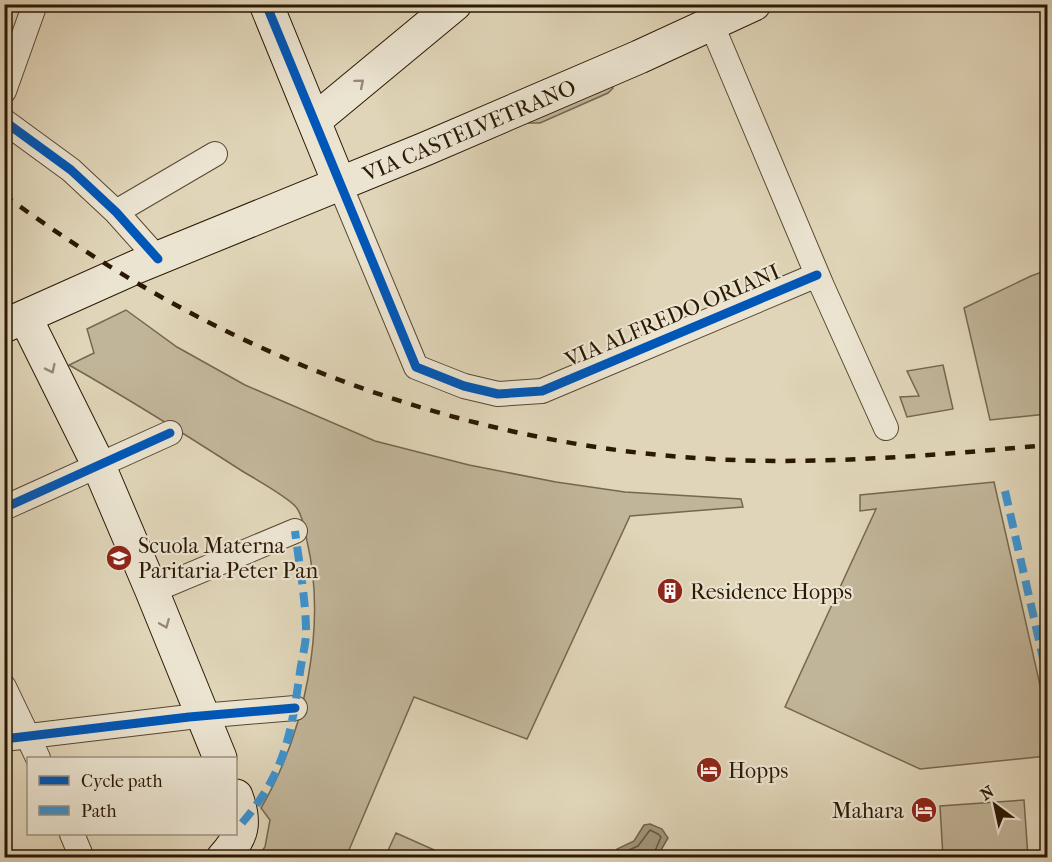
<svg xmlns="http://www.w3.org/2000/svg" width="1052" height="862" font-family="'IM FELL French Canon',serif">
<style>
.green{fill:#c1b599;stroke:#76674e;stroke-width:1.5}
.water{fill:#a2957b;stroke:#72634b;stroke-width:1.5}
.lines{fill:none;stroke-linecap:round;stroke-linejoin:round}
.shore{stroke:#665740;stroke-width:1.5}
.street-casing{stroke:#584831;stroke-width:26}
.secondary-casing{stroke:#2b1904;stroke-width:35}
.street{stroke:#ebe4d1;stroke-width:24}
.secondary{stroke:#ebe4d1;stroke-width:33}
.rail{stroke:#2b1904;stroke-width:4.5;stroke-dasharray:10 10;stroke-linecap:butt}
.quiet{stroke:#3c93d1;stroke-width:8;stroke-dasharray:15 8;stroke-linecap:butt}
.cycleway-casing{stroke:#ebe4d1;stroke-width:13}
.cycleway{stroke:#0057b8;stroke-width:9}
.oneway{stroke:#958975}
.labels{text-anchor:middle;stroke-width:4.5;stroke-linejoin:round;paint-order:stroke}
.street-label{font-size:22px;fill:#2b1904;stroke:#ebe4d1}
.poi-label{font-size:22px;fill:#2b1904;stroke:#ebe4d1;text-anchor:start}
</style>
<rect width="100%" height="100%" fill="#e0d5b8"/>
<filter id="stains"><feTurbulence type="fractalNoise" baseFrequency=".00333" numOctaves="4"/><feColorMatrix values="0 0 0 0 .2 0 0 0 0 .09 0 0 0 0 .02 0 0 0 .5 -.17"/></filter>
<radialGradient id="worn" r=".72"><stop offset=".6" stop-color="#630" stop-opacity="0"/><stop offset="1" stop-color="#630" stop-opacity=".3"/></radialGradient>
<!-- green -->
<path class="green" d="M 611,83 L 613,88 L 608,93 L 540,123 L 528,123 L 526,119 Z
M 1047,270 L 1047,414 L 990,420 L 964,308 L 1031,276 Z
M 126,310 L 177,347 L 245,385 L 375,441 L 469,465 L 556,482 L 625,492 L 741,499 L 743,507 L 630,516 L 527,739 L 414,697 L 346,857 L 257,857 L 265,847 L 270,820 L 261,808 C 305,733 327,626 307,541 C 305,531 303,515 296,507 C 287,496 253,478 239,469 C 183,433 127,398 69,365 L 94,353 L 87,329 Z
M 943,365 L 953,409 L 907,417 L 900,397 L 919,396 L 907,371 Z
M 994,482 L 1047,716 L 1047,756 L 920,769 L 785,707 L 876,509 L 860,511 L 860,495 Z
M 1024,800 L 1028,857 L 943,857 L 940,806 Z
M 396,833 L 450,857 L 385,857 Z"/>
<!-- water -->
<path class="water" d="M 650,824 L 662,829 L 668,838 L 657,857 L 616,857 L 614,853 L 617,849 L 634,841 L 644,825 Z"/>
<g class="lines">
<!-- shore -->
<path class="shore" d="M 621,858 L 622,853 L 638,846 L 650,830 L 658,834 L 661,837 L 652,858"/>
<!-- street casing -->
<g class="street-casing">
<path id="street" d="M 711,23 L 822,286 L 886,428
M 4,91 L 35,4
M 4,121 L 71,170 L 116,212 L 158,259
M 340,185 L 416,367 L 464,386 L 498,394 L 542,391 L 817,275
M 116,212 L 215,154
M 4,508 L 170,433
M 152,591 L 295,531
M 4,687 L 38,758
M 4,739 L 189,717 L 295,708
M 72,834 L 82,858"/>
</g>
<!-- secondary casing -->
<g class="secondary-casing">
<path id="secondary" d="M 266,4 L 340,185
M 315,120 L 455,4
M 25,317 L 98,464 L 152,591 L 220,758
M 4,326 L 136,267 L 425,149 L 639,57 L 754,4
M 223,858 C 243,836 246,823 236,796"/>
</g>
<!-- street -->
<use href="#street" class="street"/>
<!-- secondary -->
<use href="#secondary" class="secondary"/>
<!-- rail -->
<path class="rail" d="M 4,195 C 74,246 148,293 226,331 C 366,400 527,445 683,457 C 804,467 926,456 1048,445"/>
<!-- quiet -->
<path class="quiet" d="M 1005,491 L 1048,680
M 242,823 C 285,773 291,735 300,672 C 302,657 307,641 306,627 C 305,595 299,563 295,531"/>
<!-- cycleway casing -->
<g class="cycleway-casing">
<path id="cycleway" d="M 266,4 L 416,367 L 464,386 L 498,394 L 542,391 L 817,275
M 4,121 L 71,170 L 116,212 L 158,259
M 4,508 L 170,433
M 4,739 L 189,717 L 295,708"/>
</g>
<!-- cycleway -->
<use href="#cycleway" class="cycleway"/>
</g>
<!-- one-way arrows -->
<defs><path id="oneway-chevron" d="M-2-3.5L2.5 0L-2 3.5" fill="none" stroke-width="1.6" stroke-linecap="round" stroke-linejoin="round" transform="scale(1.5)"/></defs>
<g class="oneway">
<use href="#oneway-chevron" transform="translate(360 83) rotate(-40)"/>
<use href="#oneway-chevron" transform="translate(51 369) rotate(64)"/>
<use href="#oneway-chevron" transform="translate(165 624) rotate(68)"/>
</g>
<!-- icons -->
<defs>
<g id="school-disc" transform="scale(1.35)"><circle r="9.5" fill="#8f2418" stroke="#ebe4d1"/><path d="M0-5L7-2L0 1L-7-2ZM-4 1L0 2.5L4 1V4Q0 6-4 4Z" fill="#fff"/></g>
<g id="building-disc" transform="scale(1.35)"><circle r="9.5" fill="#8f2418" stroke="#ebe4d1"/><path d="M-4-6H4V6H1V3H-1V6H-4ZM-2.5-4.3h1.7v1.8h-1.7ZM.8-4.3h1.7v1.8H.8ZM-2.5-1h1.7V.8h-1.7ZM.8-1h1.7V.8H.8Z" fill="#fff"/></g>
<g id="hotel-disc" transform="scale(1.35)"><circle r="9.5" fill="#8f2418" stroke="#ebe4d1"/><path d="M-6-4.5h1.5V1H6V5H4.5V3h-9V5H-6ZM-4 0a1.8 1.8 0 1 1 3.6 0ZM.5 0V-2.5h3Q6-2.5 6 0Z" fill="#fff"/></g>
</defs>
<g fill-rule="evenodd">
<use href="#school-disc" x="119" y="558"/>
<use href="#building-disc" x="670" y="591"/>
<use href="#hotel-disc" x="709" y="770"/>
<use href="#hotel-disc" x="924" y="810"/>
</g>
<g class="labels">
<!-- street labels -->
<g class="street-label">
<text transform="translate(469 130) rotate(-23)" y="8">VIA CASTELVETRANO</text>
<text transform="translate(672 315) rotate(-23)" y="8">VIA ALFREDO ORIANI</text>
</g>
<!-- poi labels -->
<g class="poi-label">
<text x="138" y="553">Scuola Materna<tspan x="138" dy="25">Paritaria Peter Pan</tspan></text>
<text x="690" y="599">Residence Hopps</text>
<text x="728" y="778">Hopps</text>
<text x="904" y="818" text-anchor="end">Mahara</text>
</g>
</g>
<!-- margin -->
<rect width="1052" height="862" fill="none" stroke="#e0d5b8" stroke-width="24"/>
<rect x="6" y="6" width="1040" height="850" fill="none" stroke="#2b1904" stroke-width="3"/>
<rect x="12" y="12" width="1028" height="838" fill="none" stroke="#2b1904" stroke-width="1.5"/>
<!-- legend -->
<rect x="27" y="757" width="210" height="78" fill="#ebe4d1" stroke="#9e937f" stroke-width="1.5"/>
<rect x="39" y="776" width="30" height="9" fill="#0057b8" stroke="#9e937f" stroke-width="1.5"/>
<text x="81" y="787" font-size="18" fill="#2b1904">Cycle path</text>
<rect x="39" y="806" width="30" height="9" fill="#3c93d1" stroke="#9e937f" stroke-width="1.5"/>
<text x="81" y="817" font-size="18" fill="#2b1904">Path</text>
<!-- north arrow -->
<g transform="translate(995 805) rotate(327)" stroke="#ebe4d1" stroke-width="4.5" paint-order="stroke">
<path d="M0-4.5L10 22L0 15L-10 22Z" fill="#2b1904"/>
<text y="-9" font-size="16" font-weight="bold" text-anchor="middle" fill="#2b1904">N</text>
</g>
<rect width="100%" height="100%" filter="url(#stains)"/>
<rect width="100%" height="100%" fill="url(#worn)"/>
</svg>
